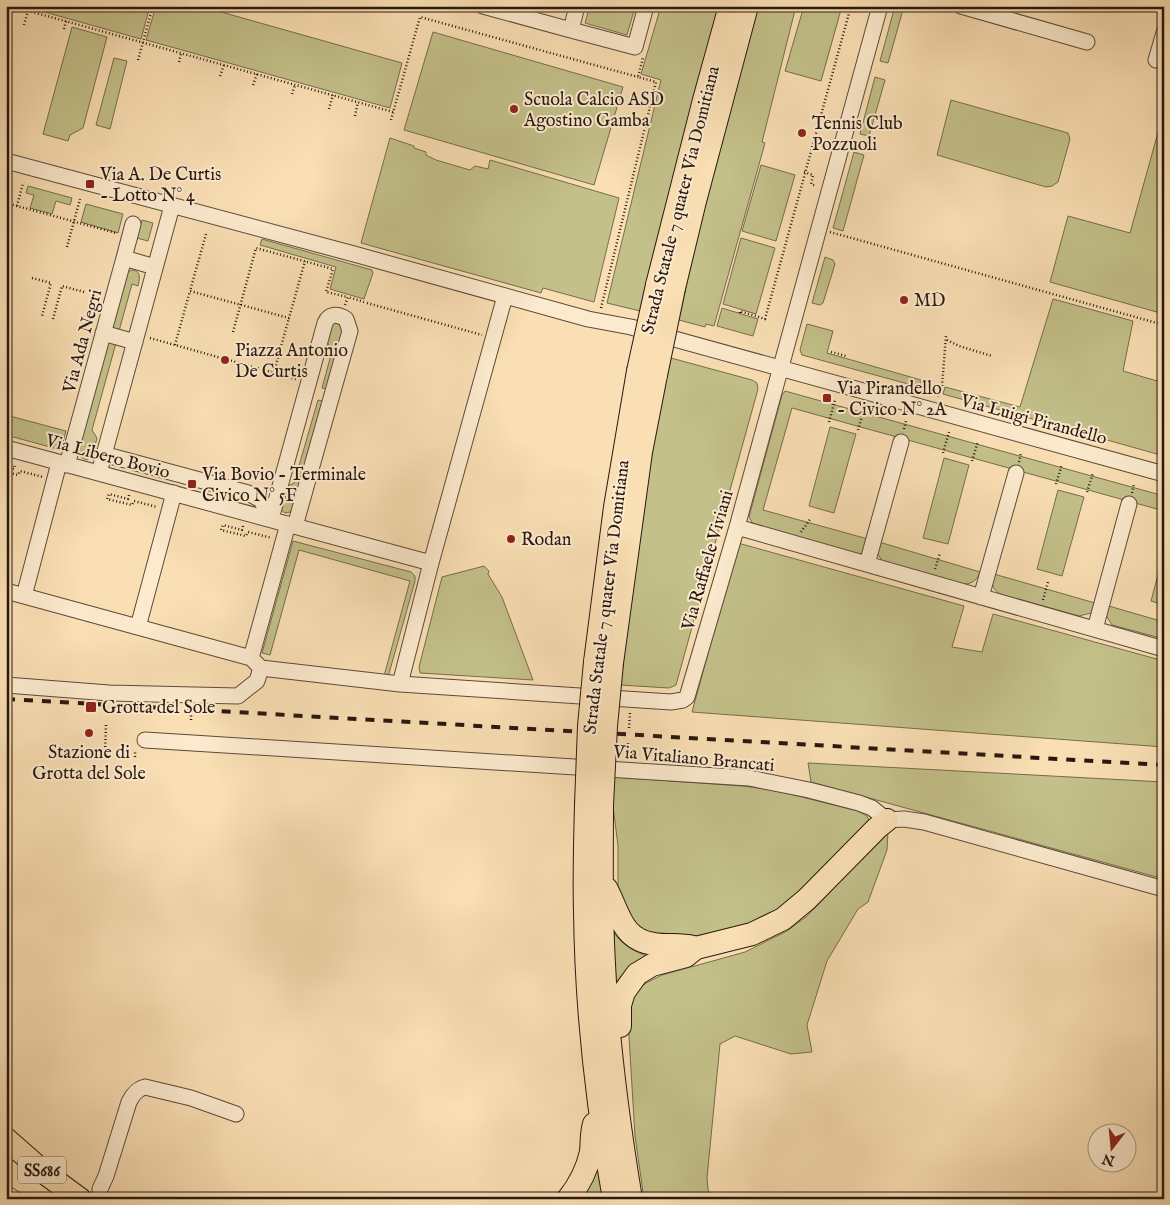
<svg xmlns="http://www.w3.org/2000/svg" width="1170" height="1205" font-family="'IM FELL English',serif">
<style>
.green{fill:#c3c089;stroke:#766c4c}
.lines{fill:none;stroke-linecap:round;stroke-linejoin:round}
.minor-casing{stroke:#5c4a39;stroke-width:17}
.highway-casing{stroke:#281810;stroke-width:24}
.path{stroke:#281810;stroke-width:2.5;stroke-dasharray:1 2.5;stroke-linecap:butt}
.minor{stroke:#fceace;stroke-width:15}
.highway{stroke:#fadfb4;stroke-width:22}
.rail{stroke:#281810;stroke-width:4;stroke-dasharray:9 9;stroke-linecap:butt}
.highway-bridge-casing{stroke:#281810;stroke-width:24;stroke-linecap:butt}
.highway-bridge{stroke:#fadfb4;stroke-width:22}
.poi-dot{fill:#8f2418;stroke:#fceace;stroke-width:2}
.labels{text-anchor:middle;stroke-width:4;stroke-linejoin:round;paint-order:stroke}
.shield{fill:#fceace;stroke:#685749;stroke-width:1}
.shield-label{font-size:16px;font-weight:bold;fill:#281810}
.poi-label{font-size:18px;fill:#281810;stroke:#fceace;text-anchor:start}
.street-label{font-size:18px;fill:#281810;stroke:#fceace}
</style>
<rect width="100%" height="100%" fill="#fadfb4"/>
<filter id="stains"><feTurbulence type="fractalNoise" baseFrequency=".004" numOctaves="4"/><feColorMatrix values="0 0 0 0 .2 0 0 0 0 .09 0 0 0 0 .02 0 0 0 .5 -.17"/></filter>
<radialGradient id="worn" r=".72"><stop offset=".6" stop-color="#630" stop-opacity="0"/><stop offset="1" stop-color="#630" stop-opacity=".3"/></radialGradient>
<!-- green -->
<path class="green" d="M 23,6 L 150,6 L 141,39 Z
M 156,6 L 200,6 L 402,63 L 390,108 L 146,40 Z
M 590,6 L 635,7 L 627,35 L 585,23 Z
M 661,6 L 719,6 L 640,311 L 607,303 L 661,80 L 641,74 Z
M 758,6 L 796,6 L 762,142 L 765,143 L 714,326 L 706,324 L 705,327 L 679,320 C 701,214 729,110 758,6 Z
M 804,6 L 821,8 L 818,6 L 842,6 L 821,81 L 785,71 Z
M 895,6 L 904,6 L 888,63 L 880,61 Z
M 72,27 L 107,37 L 83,128 L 70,135 L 68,141 L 43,134 Z
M 433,32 L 623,87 L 594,185 L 404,130 Z
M 114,58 L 127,61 L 110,129 L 96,125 Z
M 875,77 L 885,80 L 869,136 L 860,134 Z
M 951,100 L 1068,133 L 1070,139 L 1058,182 L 1052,186 L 1046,187 L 937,155 Z
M 1164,111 L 1164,314 L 1050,282 L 1068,216 L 1130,233 Z
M 390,138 L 414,146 L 414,148 L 426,152 L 426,155 L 436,160 L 470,170 L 475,166 L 488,169 L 490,160 L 619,198 L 594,302 L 543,288 L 541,293 L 361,243 Z
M 854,152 L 864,155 L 843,231 L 833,228 Z
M 761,165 L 795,175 L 776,241 L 742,231 Z
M 28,186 L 72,198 L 70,205 L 56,201 L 52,214 L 30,208 L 34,195 L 26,193 Z
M 86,204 L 123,214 L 118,233 L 81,222 Z
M 142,220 L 153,223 L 148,241 L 137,238 Z
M 741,238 L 775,248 L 756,314 L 723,304 Z
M 262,239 L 372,270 L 373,273 L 364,299 L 330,289 L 336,267 L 260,245 Z
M 825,257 L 833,260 L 835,264 L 823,303 L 820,305 L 812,303 Z
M 131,270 C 141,270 140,277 138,286 L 132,284 L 119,331 L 112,329 L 127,273 Z
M 1053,299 L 1133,321 L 1123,371 L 1164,383 L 1164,456 L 943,394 L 945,387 L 1020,407 Z
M 722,308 L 758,319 L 753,336 L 717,326 Z
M 334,323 L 342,325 L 344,329 L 327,389 L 322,388 L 332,351 L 325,338 L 329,325 Z
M 807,324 L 833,331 L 827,353 L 921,380 L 919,387 L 802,355 L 800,350 Z
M 109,340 L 116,343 L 92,430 L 97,438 L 92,457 L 86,460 L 81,457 L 78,453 Z
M 671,358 L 752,380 L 757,383 L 758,389 L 676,685 L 669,688 L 620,685 C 633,575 646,466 671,358 Z
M 785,391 L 1164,496 L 1164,511 L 792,408 L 763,510 L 868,539 L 864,551 L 859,555 L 753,524 L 749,517 L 782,395 Z
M 318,400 L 323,401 L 293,509 L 290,512 L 285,513 L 279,508 L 284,488 L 294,483 Z
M 6,415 L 66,431 L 61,450 L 6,435 Z
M 830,427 L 856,434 L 834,513 L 809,506 Z
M 944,458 L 969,465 L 948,544 L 923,538 Z
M 1058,490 L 1084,497 L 1062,576 L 1037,569 Z
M 293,541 L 411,572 L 415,576 L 415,581 L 388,677 L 384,676 L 410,581 L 299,550 L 270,655 L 262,653 Z
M 879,542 L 980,572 C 977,580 973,584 963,584 L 882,561 L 876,551 Z
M 738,543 L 964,606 L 952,647 L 982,652 L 993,614 L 1164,661 L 1164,747 L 692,712 Z
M 1164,552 L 1164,605 L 1151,601 Z
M 484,566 L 489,571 L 488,574 L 502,597 L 533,680 L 420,673 L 419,667 L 442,577 Z
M 994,574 L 1095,603 L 1091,613 L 1079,616 L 1003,595 C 992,591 991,584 994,574 Z
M 1109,606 L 1164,622 L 1164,639 L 1112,625 L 1106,615 Z
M 808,763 L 1164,782 L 1164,879 L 811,782 Z
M 614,777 L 742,786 L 774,790 L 858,811 L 867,816 L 869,820 L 785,907 L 748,926 L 669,941 L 631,925 L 618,894 L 618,846 L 613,806 Z
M 888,832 L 887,850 L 868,902 L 858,909 L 827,961 L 807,1025 L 812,1052 L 791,1054 L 735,1036 L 720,1044 L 707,1178 L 709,1199 L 644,1199 L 635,1136 L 628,1020 L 630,1003 L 639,989 L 646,983 L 662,975 L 745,952 L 787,931 L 807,916 Z
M 613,932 C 622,944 632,950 646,956 C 633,963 624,971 616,983 Z
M 597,1165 L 604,1199 L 577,1199 Z"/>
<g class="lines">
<!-- minor casing -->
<g class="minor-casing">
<path id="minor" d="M 483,6 L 571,30
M 577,6 L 571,30 L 635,47 L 646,6
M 961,6 L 1087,42
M 1156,60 L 1164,33
M 6,161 L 354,254 L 588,319 L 631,327 L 1164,474
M 124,258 L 133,224
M 103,333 L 135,342
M 6,448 L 431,563
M 103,454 L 248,493 L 261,500 L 271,519
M 67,465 L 124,258 L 155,267
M 99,473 L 172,206
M 271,519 L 325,323 C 329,314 337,313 346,319 L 350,331 L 295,526
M 737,527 L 1164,649
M 867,564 L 901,442
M 6,591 L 251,658 L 288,524
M 24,596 L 59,463
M 981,597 L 1016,473
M 138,627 L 174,493
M 1095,629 L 1129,504
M 251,658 L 261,668 L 400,684 L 671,702 L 683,700 L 687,697 L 737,527 L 880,6
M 400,684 L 431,563 L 505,296
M 6,685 L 109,693 L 238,696 L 257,681 L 261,668
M 145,740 L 749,778 L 809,790 L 859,803 L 872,808 L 887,820 L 904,819 L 924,822 L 1164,889
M 100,1189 L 106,1176 L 129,1102 C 133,1094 137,1089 145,1087 L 191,1098 L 236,1114
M 6,1193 L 15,1199"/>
</g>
<!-- highway casing -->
<g class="highway-casing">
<path id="highway" d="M 657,285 L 704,100 L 730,6
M 674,288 L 695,201 L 747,6
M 595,662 L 615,507 L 638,371
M 612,663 L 641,452 L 656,375
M 586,805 C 585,840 584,876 585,911 C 586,1006 597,1105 614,1199
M 602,805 C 602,851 601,896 603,942 C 606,1028 617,1114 631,1199
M 606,888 C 619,911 621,940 654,944 C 667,946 680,944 693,947
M 620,1026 L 620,1005 L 624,992 L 637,974 L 652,965 L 686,956 L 696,948 L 752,934 L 783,919 L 807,899 L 877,828 L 887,820
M 6,1139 L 46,1174 L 80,1199
M 568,1199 C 580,1184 587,1170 591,1152 C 592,1142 591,1134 594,1124"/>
</g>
<!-- path -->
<path class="path" d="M 11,6 L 393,112
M 24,25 L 28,11
M 64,29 L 66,21
M 138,60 L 153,6
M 179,62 L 181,54
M 220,76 L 224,65
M 253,85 L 257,74
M 292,94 L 295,85
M 329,109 L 333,95
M 355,116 L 358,102
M 391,120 L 420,17 L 638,77
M 804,172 L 813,175 L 811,184 L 816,186
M 6,203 L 116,233
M 17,206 L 23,183
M 830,232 L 1164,325
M 206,234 L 190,291 L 289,318 L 305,261
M 67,247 L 80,199
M 32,278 L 51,283 L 42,316
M 367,303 L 482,335
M 345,305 L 348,297 L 364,302
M 601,308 L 656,82 L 638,77 L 643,58
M 740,313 L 740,311 L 765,319 L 851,6
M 53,319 L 62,286 L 84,292
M 233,332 L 256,248 L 333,269 L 326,292 L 348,297
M 150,338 L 296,379
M 947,340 L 959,346 L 992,356
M 175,345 L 190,291
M 831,352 L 846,356
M 274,372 L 289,318
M 942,386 L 946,336
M 914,389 L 940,396
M 829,422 L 835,400
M 904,429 L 906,421
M 858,430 L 864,409
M 943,453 L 949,432
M 972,461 L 978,441
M 1019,462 L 1021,453
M 6,467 L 14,469 L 15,465
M 6,472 L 18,475 L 20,471 L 43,477
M 1056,484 L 1062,464
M 1087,492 L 1093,473
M 1132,493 L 1134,484
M 129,495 L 128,499 L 109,494 L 107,499 L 132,505 L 134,501 L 157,507
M 243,526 L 242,530 L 223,525 L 221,530 L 246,536 L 248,532 L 272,538
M 801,532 L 811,518
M 935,569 L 940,553
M 1043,600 L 1048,582
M 191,720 L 191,709
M 629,728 L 630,712
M 105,754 L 106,724
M 135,757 L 135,752
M 627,758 L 628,742"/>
<!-- minor -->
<use href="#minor" class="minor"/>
<!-- highway -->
<use href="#highway" class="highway"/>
<!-- rail -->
<path class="rail" d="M 6,699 L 1164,765"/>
<!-- highway-bridge casing -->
<g class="highway-bridge-casing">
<path id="highway-bridge" d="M 638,371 L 657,285
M 656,375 L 674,288
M 586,805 L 589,726 L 595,662
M 602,805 L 606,726 L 612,663"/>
</g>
<!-- highway-bridge -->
<use href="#highway-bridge" class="highway-bridge"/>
</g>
<!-- markers -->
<g class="poi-dot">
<circle cx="514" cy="109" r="5"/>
<circle cx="802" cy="133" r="5"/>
<rect x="85" y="179" width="10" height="10" rx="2.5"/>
<circle cx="904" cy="300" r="5"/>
<circle cx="225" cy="360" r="5"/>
<rect x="822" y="393" width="10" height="10" rx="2.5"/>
<rect x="187" y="479" width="10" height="10" rx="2.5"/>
<circle cx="511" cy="539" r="5"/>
<rect x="85" y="701" width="12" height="12" rx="2.5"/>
<circle cx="89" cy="733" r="5"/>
</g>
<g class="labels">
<!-- shield labels -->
<rect class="shield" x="18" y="1156.5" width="48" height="27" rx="4"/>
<g class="shield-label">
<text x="42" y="1176">SS686</text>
</g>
<!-- poi labels -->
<g class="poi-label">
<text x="524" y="105">Scuola Calcio ASD<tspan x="524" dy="21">Agostino Gamba</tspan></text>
<text x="812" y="129">Tennis Club<tspan x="812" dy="21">Pozzuoli</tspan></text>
<text x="100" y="180">Via A. De Curtis<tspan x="100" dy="21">- Lotto N° 4</tspan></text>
<text x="914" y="306">MD</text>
<text x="235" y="356">Piazza Antonio<tspan x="235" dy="21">De Curtis</tspan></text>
<text x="837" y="394">Via Pirandello<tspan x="837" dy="21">- Civico N° 2A</tspan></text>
<text x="202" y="480">Via Bovio - Terminale<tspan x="202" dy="21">Civico N° 5F</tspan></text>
<text x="521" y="545">Rodan</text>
<text x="102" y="713">Grotta del Sole</text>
<text x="89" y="758" text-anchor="middle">Stazione di<tspan x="89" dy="21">Grotta del Sole</tspan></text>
</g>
<!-- street labels -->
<g class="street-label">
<text transform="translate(680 200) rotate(-76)" y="6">Strada Statale 7 quater Via Domitiana</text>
<text transform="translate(82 341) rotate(-75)" y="6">Via Ada Negri</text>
<text transform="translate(1034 419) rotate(15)" y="6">Via Luigi Pirandello</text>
<text transform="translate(108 456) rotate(15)" y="6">Via Libero Bovio</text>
<text transform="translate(707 560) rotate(-74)" y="6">Via Raffaele Viviani</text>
<text transform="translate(606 597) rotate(-83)" y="6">Strada Statale 7 quater Via Domitiana</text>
<text transform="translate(694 758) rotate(5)" y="6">Via Vitaliano Brancati</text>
</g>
</g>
<!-- margin -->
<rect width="1170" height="1205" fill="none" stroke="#fadfb4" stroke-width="25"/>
<rect x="8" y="8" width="1155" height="1190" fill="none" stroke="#281810" stroke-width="2.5"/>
<rect x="12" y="12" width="1145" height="1180" fill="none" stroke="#281810"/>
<!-- north arrow -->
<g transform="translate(1112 1148) rotate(196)"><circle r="24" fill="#fceace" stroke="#a79682"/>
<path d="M0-4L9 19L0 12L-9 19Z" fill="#8f2418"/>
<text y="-8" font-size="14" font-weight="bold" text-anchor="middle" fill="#281810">N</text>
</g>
<rect width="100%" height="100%" filter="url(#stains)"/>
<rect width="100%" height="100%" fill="url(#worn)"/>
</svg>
